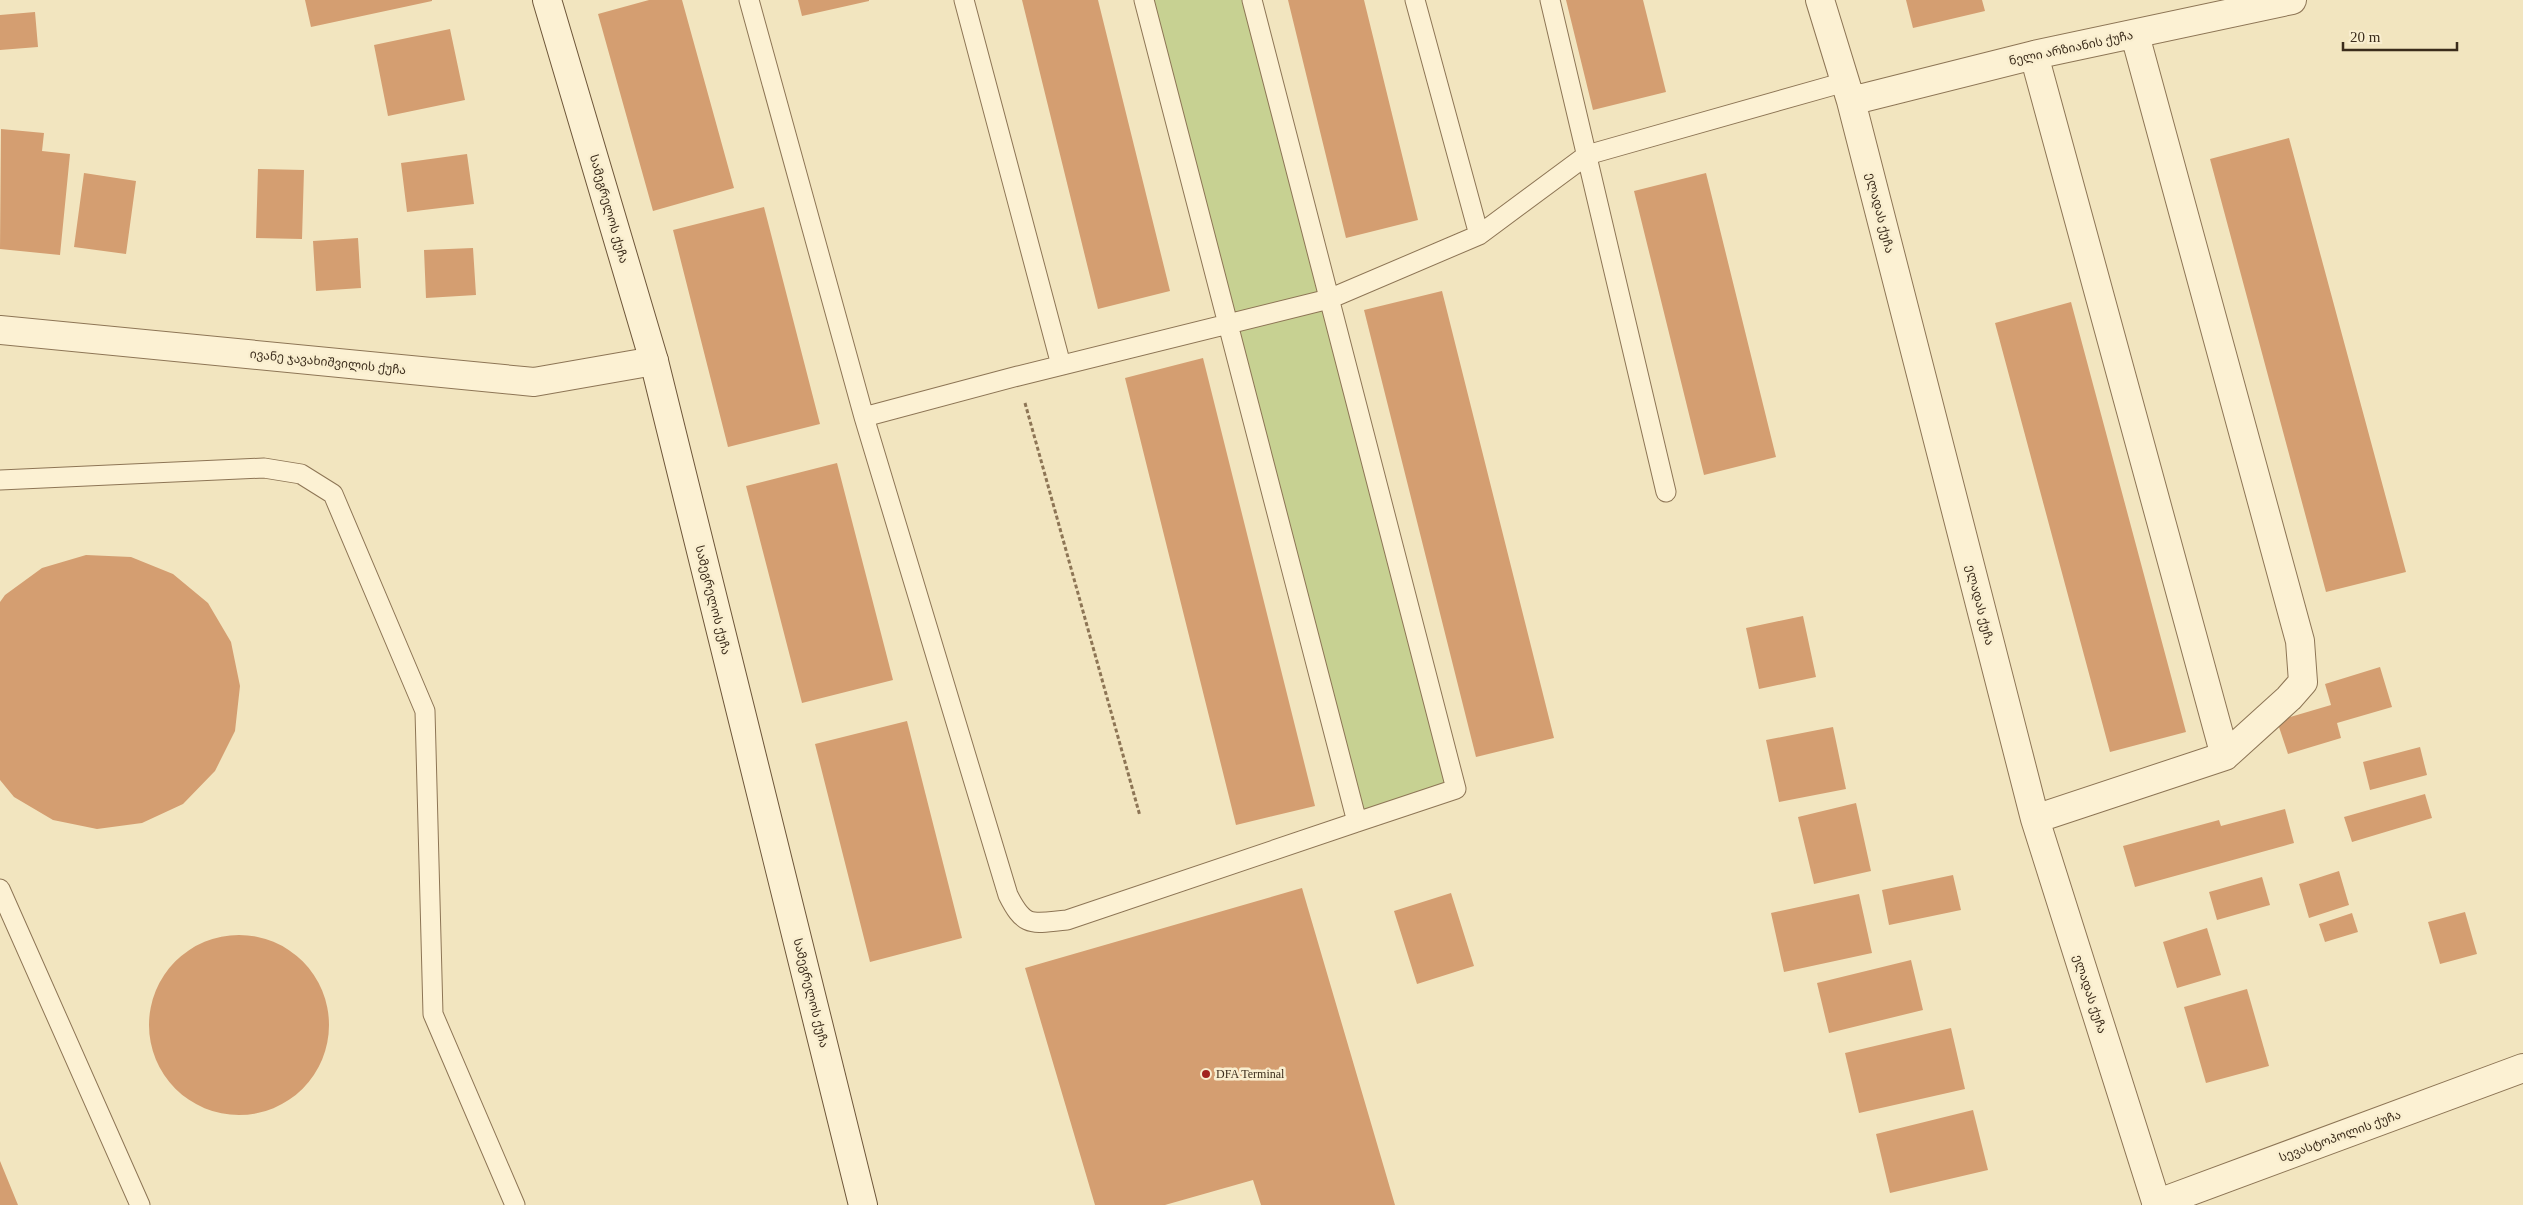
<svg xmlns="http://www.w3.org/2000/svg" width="2523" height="1205" font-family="'Times New Roman','Noto Sans Georgian',serif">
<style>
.green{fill:#c7d192}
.building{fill:#d49e71}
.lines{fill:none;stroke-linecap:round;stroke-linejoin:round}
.lane-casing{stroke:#8d7555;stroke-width:21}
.street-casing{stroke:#8d7555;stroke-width:30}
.secondary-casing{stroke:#6e5639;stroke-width:30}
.path{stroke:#8d7555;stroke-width:3;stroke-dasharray:4 2.5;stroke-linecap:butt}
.lane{stroke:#fcf1d3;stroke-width:19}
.street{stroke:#fcf1d3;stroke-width:28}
.secondary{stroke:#fcf1d3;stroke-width:28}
.poi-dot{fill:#a2231f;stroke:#f9eecf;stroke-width:2}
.labels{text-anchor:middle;stroke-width:5;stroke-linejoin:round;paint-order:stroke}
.street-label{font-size:12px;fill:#3b2c1b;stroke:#f9eecf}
.poi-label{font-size:12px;fill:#3b2c1b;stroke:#f9eecf;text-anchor:start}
</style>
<rect width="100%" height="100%" fill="#f2e5bf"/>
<!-- green -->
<path class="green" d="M 1144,0 L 1252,0 L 1456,789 L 1357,822 Z"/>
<!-- building -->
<path class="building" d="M 305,0 L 432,0 L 432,1 L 311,27 Z
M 649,0 L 682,0 L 734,188 L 653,211 L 598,14 Z
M 798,0 L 869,0 L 869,1 L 802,16 Z
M 1022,0 L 1098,0 L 1170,291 L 1098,309 Z
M 1288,0 L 1364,0 L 1418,220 L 1346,238 Z
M 1566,0 L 1643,0 L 1666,92 L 1593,110 Z
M 1906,0 L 1982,0 L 1985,11 L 1913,28 Z
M 35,12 L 38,47 L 0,50 L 0,15 Z
M 450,29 L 465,100 L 388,116 L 374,45 Z
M 1,129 L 44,133 L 42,151 L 70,154 L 60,255 L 0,249 Z
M 2289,138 L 2406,572 L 2326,592 L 2210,159 Z
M 467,154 L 474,204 L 407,212 L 401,163 Z
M 258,169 L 304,170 L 302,239 L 256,238 Z
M 84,173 L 136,181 L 126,254 L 74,247 Z
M 1706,173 L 1776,457 L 1704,475 L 1634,191 Z
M 764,207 L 820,424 L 728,447 L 673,230 Z
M 358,238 L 361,288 L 316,291 L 313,241 Z
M 473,248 L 476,295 L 426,298 L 424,250 Z
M 1442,291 L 1554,738 L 1476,757 L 1364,310 Z
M 2071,302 L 2186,732 L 2110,752 L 1995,323 Z
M 1203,358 L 1315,806 L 1236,825 L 1125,378 Z
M 837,463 L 893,680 L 802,703 L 746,486 Z
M 86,555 L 131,557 L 173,574 L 208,603 L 231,642 L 240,686 L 235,731 L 215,771 L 183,804 L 142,823 L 97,829 L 53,820 L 14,797 L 0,780 L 0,602 L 5,595 L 42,568 Z
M 1803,616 L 1816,677 L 1759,689 L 1746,628 Z
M 2380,667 L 2392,707 L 2337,723 L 2341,738 L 2288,754 L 2277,721 L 2331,705 L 2325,684 Z
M 907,721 L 962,938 L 870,962 L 815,744 Z
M 1833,727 L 1846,789 L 1779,802 L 1766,740 Z
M 2420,747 L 2427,775 L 2370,790 L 2363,762 Z
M 2425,794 L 2432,818 L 2352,842 L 2344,817 Z
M 1856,803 L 1871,871 L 1814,884 L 1798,817 Z
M 2285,809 L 2294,843 L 2135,887 L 2123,846 L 2219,820 L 2221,826 Z
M 2339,871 L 2349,905 L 2309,918 L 2299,884 Z
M 1953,875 L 1961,910 L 1889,925 L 1882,890 Z
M 2262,877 L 2270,905 L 2217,920 L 2209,892 Z
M 1302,888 L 1395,1205 L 1261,1205 L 1253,1180 L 1165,1205 L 1095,1205 L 1025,968 Z
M 1451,893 L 1474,966 L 1417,984 L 1394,911 Z
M 1859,894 L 1872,953 L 1784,972 L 1771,913 Z
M 2465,912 L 2477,954 L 2440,964 L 2428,922 Z
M 2352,913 L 2358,932 L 2325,942 L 2319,924 Z
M 2207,928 L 2221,975 L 2177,988 L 2163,942 Z
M149 1025a90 90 0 1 1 180 0a90 90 0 1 1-180 0Z
M 1911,960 L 1923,1010 L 1829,1033 L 1817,983 Z
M 2247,989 L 2269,1066 L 2206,1083 L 2184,1007 Z
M 1951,1028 L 1965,1089 L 1859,1113 L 1845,1053 Z
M 1973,1110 L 1988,1170 L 1890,1193 L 1876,1134 Z
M 0,1161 L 18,1205 L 0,1205 Z"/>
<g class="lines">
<!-- lane casing -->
<g class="lane-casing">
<path id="lane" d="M 749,0 L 864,417 L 1008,895 C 1025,929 1032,923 1067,920 L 1357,822
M 964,0 L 1061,365
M 1144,0 L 1357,822 L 1456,789 L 1252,0
M 1415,0 L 1479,235
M 1550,0 L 1666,492
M 864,417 L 1018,376 L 1329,299 L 1479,235 L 1587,155 L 1845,82
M 0,480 L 264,468 L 301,474 L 333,494 L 425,711 L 433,1014 L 515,1205
M 0,889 L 140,1205"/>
</g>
<!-- street casing -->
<g class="street-casing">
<path id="street" d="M 1820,0 L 1851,101 L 2035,819 L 2157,1205
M 2034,55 L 2225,756
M 1851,101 L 2034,55 L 2292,0
M 0,330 L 534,382 L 654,361
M 2035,819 L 2225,756 L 2289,698 L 2303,682 L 2300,641 L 2135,35
M 2156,1204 L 2523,1068"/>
</g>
<!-- secondary casing -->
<g class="secondary-casing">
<path id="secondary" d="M 547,0 L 654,361 L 863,1205"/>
</g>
<!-- path -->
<path class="path" d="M 1025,403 L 1140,816"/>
<!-- lane -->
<use href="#lane" class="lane"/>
<!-- street -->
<use href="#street" class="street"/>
<!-- secondary -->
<use href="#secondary" class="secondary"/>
</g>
<!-- markers -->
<circle class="poi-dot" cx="1206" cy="1074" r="5"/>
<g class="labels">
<!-- street labels -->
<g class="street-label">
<text transform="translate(2071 48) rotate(-12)" y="4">ნელი არზიანის ქუჩა</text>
<text transform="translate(609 209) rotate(74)" y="4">სამეგრელოს ქუჩა</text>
<text transform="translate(1880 213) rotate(76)" y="4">ელადას ქუჩა</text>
<text transform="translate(328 362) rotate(6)" y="4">ივანე ჯავახიშვილის ქუჩა</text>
<text transform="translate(713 600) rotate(76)" y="4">სამეგრელოს ქუჩა</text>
<text transform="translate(1980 605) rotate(76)" y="4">ელადას ქუჩა</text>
<text transform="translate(811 993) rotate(76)" y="4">სამეგრელოს ქუჩა</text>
<text transform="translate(2090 994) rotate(72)" y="4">ელადას ქუჩა</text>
<text transform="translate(2340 1136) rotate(-20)" y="4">სევასტოპოლის ქუჩა</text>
</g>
<!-- poi labels -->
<g class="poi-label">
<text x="1216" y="1078">DFA Terminal</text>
</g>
</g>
<!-- scale -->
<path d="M2343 42v8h114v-8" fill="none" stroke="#3b2c1b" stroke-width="2.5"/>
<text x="2350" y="42" font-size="15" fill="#3b2c1b" stroke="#f9eecf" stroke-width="4" paint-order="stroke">20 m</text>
</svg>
